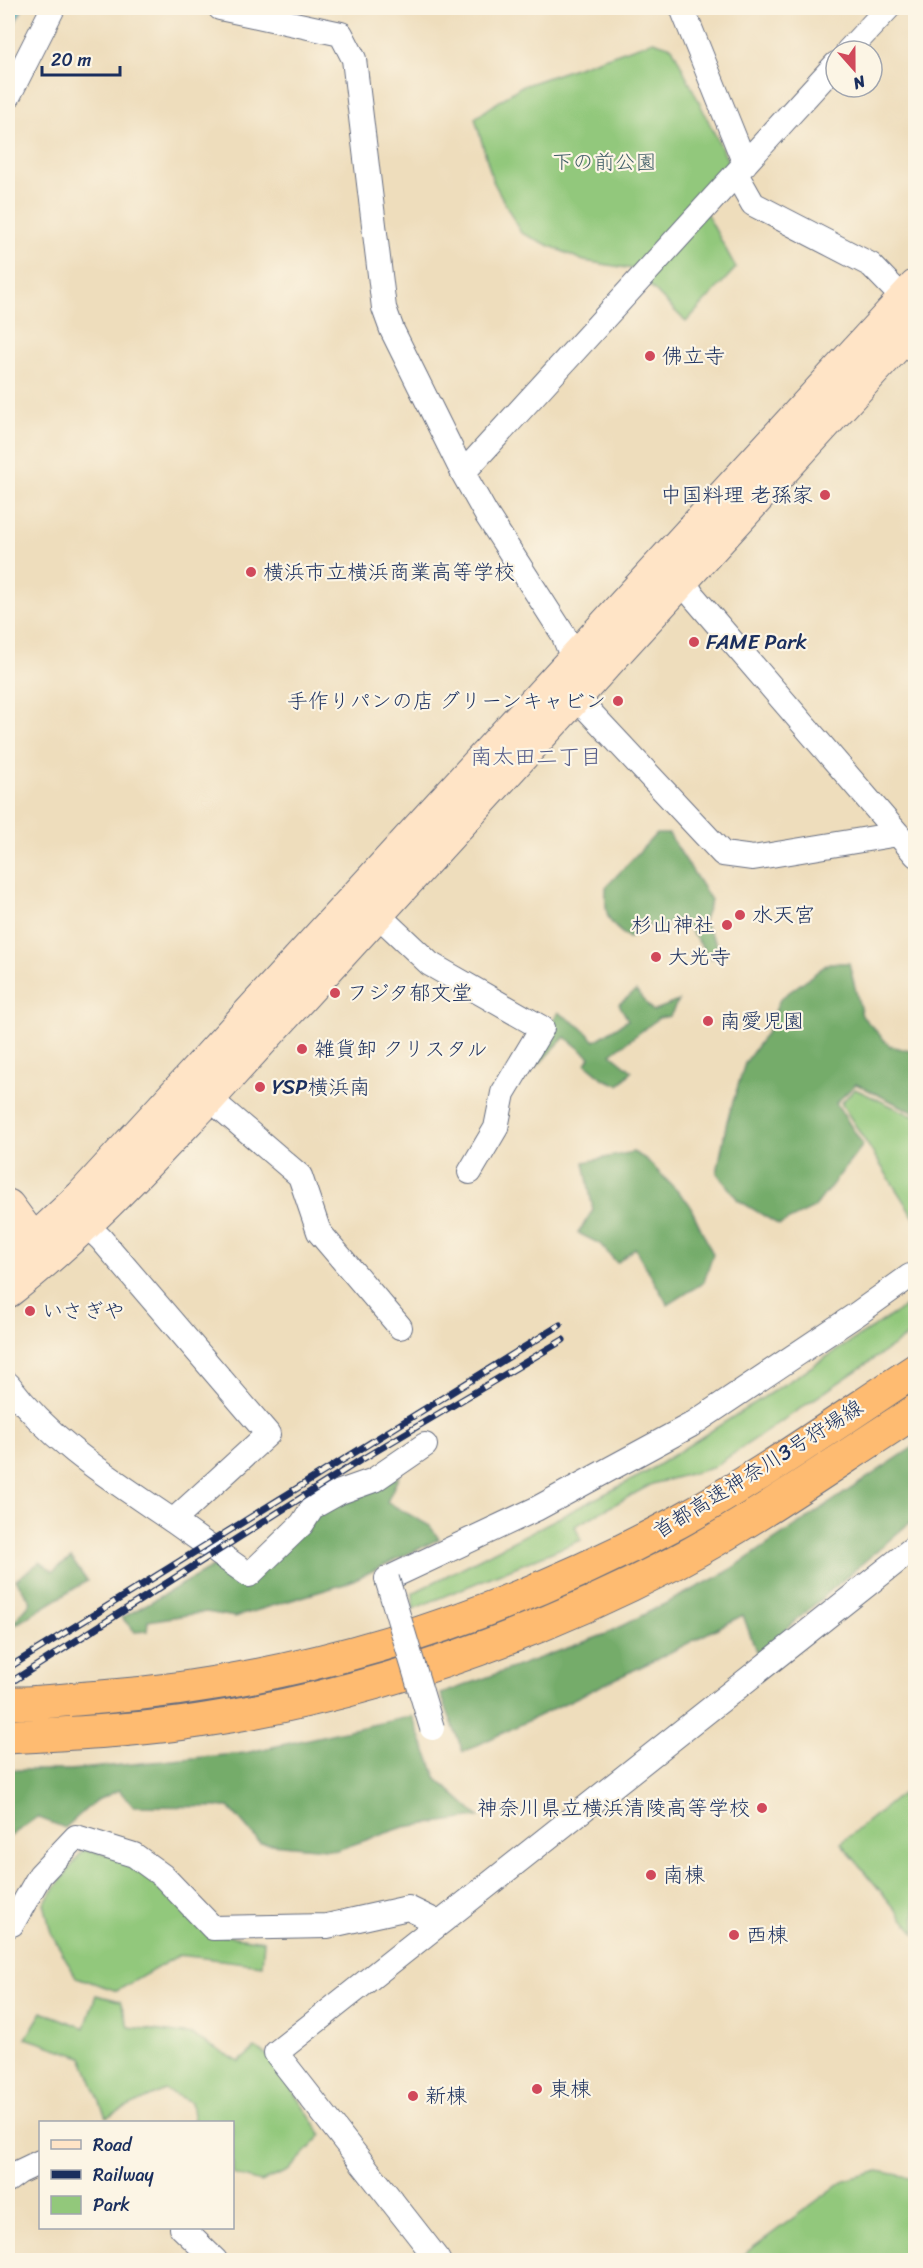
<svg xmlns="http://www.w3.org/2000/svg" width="923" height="2268" font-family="Sriracha,'Klee One',sans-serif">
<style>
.green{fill:#92c87b;stroke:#567c6c;stroke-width:1.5}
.forest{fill:#75ac6b;stroke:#486e64;stroke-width:1.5}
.water{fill:#4ab9c2;stroke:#327490;stroke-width:1.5}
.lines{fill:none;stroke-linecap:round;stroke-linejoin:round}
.street-casing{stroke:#656c7f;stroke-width:26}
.secondary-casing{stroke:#656c7f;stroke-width:35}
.highway-casing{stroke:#656c7f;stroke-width:35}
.street{stroke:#fff;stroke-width:24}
.secondary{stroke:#ffe4c6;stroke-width:33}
.highway{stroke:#febb71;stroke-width:33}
.rail-casing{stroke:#1b2f5e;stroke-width:7}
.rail{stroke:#fcf5e5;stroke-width:4.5;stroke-dasharray:14;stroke-linecap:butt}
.street-bridge-casing{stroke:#656c7f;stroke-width:26;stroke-linecap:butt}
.street-bridge{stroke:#fff;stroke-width:24}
.poi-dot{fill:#d1495b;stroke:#fcf5e5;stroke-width:2}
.labels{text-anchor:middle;stroke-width:4.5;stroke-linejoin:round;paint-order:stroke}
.park-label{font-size:21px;fill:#3f5d67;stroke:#fcf5e5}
.poi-label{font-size:21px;fill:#1b2f5e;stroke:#fcf5e5;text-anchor:start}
.street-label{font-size:21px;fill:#1b2f5e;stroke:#fcf5e5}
.neighbourhood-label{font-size:22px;fill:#545c8a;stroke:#fcf5e5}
</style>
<rect width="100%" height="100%" fill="#fcf5e5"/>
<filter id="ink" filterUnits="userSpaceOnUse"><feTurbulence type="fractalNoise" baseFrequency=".0167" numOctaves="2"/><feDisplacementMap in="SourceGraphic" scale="12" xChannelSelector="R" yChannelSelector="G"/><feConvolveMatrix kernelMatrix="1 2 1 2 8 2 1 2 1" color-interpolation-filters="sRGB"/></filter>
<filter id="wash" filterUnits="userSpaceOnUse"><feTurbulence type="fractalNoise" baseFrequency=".008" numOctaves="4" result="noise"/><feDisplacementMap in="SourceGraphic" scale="24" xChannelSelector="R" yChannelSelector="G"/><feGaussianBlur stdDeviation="1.35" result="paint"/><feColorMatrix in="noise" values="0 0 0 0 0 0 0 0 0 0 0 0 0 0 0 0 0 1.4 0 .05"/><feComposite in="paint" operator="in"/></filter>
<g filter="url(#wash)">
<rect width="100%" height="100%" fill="#eeddbc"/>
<!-- green -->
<path class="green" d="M 653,41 L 672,47 L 730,165 L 697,196 L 736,268 L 686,322 L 633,269 L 584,261 L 521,233 L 493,181 L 475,118 L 520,87 Z
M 855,1089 L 915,1117 L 915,1219 L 841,1103 Z
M 915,1302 L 915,1331 L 712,1468 L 652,1484 L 575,1526 L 581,1540 L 413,1609 L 413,1593 L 647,1472 L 911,1303 Z
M 915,1783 L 915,1933 L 841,1843 Z
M 83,1850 L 118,1857 L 151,1878 L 212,1934 L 264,1941 L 262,1965 L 179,1955 L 117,1991 L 76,1977 L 51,1933 L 44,1903 Z
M 96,1995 L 120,2001 L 129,2027 L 192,2035 L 239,2062 L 255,2048 L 270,2057 L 322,2135 L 288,2171 L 260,2182 L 233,2174 L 232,2122 L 194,2122 L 191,2102 L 165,2090 L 106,2117 L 82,2057 L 26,2038 L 42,2012 L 85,2028 Z
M 878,2171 L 915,2178 L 915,2260 L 736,2260 L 845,2180 Z"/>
<!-- forest -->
<path class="forest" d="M 656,834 L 669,834 L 711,900 L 703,922 L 721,951 L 711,959 L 681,918 L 658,928 L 648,925 L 629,938 C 605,922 605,914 606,887 Z
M 829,963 L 849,963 L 862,1016 L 890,1046 L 915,1052 L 915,1113 L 856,1084 L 836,1103 L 863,1145 L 814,1208 L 779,1225 L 738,1200 L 717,1173 L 727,1121 L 745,1063 L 767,1032 L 780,999 Z
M 636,991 L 653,1011 L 678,1001 L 670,1016 L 659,1018 L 611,1054 L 632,1071 L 619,1085 L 604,1079 L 586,1064 L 590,1057 L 565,1037 L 536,1067 L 537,1052 L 558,1012 L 581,1027 L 595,1041 L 628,1020 L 619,1004 Z
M 633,1152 L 646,1159 L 688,1202 L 713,1254 L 704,1282 L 668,1305 L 635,1248 L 617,1263 L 600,1244 L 578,1233 L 593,1210 L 584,1162 Z
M 915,1446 L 915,1518 L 757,1654 L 743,1615 L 659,1658 L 463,1752 L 441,1694 L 606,1634 L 725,1573 Z
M 399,1476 L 387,1502 L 430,1526 L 439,1539 L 345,1584 L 235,1617 L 206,1612 L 148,1621 L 147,1631 L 135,1632 L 122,1618 L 218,1564 L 240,1581 L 320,1513 Z
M 71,1558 L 87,1581 L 8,1629 L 31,1602 L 16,1580 L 40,1562 L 53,1571 Z
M 412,1716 L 437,1779 L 479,1817 L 404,1827 L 337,1850 L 260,1843 L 229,1807 L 133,1806 L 119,1790 L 95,1801 L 65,1828 L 37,1817 L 8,1838 L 8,1770 L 70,1770 L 245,1753 Z"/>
<!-- water -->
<path class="water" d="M 8,8 L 23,8 L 8,35 Z"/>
</g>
<g filter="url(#ink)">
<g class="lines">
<!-- street casing -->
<g class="street-casing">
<path id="street" d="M 220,8 L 341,34 L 354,59 L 384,308 L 392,330 L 463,473 L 486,514 L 563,634 L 573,659 L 579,692 L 587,709 L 723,854 L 753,858 L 898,834
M 682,8 L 745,164
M 848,51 L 888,8
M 8,97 L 53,8
M 736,174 L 753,204 L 871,265 L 904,299
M 463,473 L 836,64
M 683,580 L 693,596 L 916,855
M 377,914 L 430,964 L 542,1028 L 503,1093 L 496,1128 L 470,1172
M 209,1098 L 300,1176 L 319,1232 L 400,1327
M 8,1384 C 53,1444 113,1480 173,1521 L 268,1434 L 101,1239 L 84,1223
M 173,1521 L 249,1575 L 302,1524 L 313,1507 L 340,1492 L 374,1480 L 425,1445
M 387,1579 L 536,1509 L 691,1425 L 857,1314 L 910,1276 L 916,1278
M 8,1925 L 12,1924 L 40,1875 L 76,1837 L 134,1855 L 163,1876 L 213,1928 L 327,1926 L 408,1908 L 439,1923
M 8,2180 L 19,2172 L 40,2162
M 182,2228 L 215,2260
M 438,2260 L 276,2053 L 916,1546"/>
</g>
<!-- secondary casing -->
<g class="secondary-casing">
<path id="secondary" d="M 8,1206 L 47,1259
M 8,1261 L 35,1240 L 82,1196 L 916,286
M 8,1291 C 81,1235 145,1165 209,1098 L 916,324"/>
</g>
<!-- highway casing -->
<g class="highway-casing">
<path id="highway" d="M 8,1703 C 38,1704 70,1699 101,1697 C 304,1681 499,1618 678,1522 C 760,1477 837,1422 916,1370
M 8,1737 C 71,1733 136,1731 199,1721 C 365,1696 525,1640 674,1563 C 757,1519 836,1462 916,1411"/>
</g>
<!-- street -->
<use href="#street" class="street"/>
<!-- secondary -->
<use href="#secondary" class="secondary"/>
<!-- highway -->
<use href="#highway" class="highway"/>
<!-- rail casing -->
<g class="rail-casing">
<path id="rail" d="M 8,1668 L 560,1325
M 8,1684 L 359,1461 L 563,1340"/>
</g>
<!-- rail -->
<use href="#rail" class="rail"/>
<!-- street-bridge casing -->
<g class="street-bridge-casing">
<path id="street-bridge" d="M 387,1579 L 432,1728"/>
</g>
<!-- street-bridge -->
<use href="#street-bridge" class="street-bridge"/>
</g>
</g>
<!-- markers -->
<g class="poi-dot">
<circle cx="650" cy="356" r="6"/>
<circle cx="825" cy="495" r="6"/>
<circle cx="251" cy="572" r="6"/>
<circle cx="694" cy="642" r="6"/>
<circle cx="618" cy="701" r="6"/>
<circle cx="740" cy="915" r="6"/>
<circle cx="727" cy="925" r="6"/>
<circle cx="656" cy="957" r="6"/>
<circle cx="335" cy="993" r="6"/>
<circle cx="708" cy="1021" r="6"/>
<circle cx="302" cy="1049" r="6"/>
<circle cx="260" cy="1087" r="6"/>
<circle cx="30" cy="1311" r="6"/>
<circle cx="762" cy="1808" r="6"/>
<circle cx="651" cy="1875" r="6"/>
<circle cx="734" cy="1935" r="6"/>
<circle cx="537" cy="2089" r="6"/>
<circle cx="413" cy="2096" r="6"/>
</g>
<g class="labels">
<!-- park labels -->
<g class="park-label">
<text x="604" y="169">下の前公園</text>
</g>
<!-- poi labels -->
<g class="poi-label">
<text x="662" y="363">佛立寺</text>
<text x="813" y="502" text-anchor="end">中国料理 老孫家</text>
<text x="263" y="579">横浜市立横浜商業高等学校</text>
<text x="706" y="649">FAME Park</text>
<text x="606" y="708" text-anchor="end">手作りパンの店 グリーンキャビン</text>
<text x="752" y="922">水天宮</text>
<text x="715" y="932" text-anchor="end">杉山神社</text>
<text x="668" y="964">大光寺</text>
<text x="347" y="1000">フジタ郁文堂</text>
<text x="720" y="1028">南愛児園</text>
<text x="314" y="1056">雑貨卸 クリスタル</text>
<text x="272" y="1094">YSP横浜南</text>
<text x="42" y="1318">いさぎや</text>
<text x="750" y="1815" text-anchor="end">神奈川県立横浜清陵高等学校</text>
<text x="663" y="1882">南棟</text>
<text x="746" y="1942">西棟</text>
<text x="549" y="2096">東棟</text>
<text x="425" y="2103">新棟</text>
</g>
<!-- street labels -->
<g class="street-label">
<text transform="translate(758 1469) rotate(-32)" y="7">首都高速神奈川3号狩場線</text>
</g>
<!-- neighbourhood labels -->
<g class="neighbourhood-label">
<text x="536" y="764">南太田二丁目</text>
</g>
</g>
<!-- margin -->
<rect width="923" height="2268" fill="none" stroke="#fcf5e5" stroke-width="30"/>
<!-- legend -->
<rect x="39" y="2121" width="195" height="108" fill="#fcf5e5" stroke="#a2a6af" stroke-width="1.5"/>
<rect x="51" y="2140" width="30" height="9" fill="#ffe4c6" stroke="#a2a6af" stroke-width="1.5"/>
<text x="93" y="2151" font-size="18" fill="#1b2f5e">Road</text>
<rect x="51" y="2170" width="30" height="9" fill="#1b2f5e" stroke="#a2a6af" stroke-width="1.5"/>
<text x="93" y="2181" font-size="18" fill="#1b2f5e">Railway</text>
<rect x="51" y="2196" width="30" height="18" fill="#92c87b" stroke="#a2a6af" stroke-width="1.5"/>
<text x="93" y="2211" font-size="18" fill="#1b2f5e">Park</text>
<!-- north arrow -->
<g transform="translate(854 69) rotate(159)"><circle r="28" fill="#fcf5e5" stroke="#a2a6af" stroke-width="1.5"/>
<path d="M0-4.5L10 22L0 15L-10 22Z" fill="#d1495b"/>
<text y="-9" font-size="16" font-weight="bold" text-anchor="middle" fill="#1b2f5e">N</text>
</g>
<!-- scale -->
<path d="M42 66v9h78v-9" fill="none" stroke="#1b2f5e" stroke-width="3"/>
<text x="51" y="66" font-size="18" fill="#1b2f5e" stroke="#fcf5e5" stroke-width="4.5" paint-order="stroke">20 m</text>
</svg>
